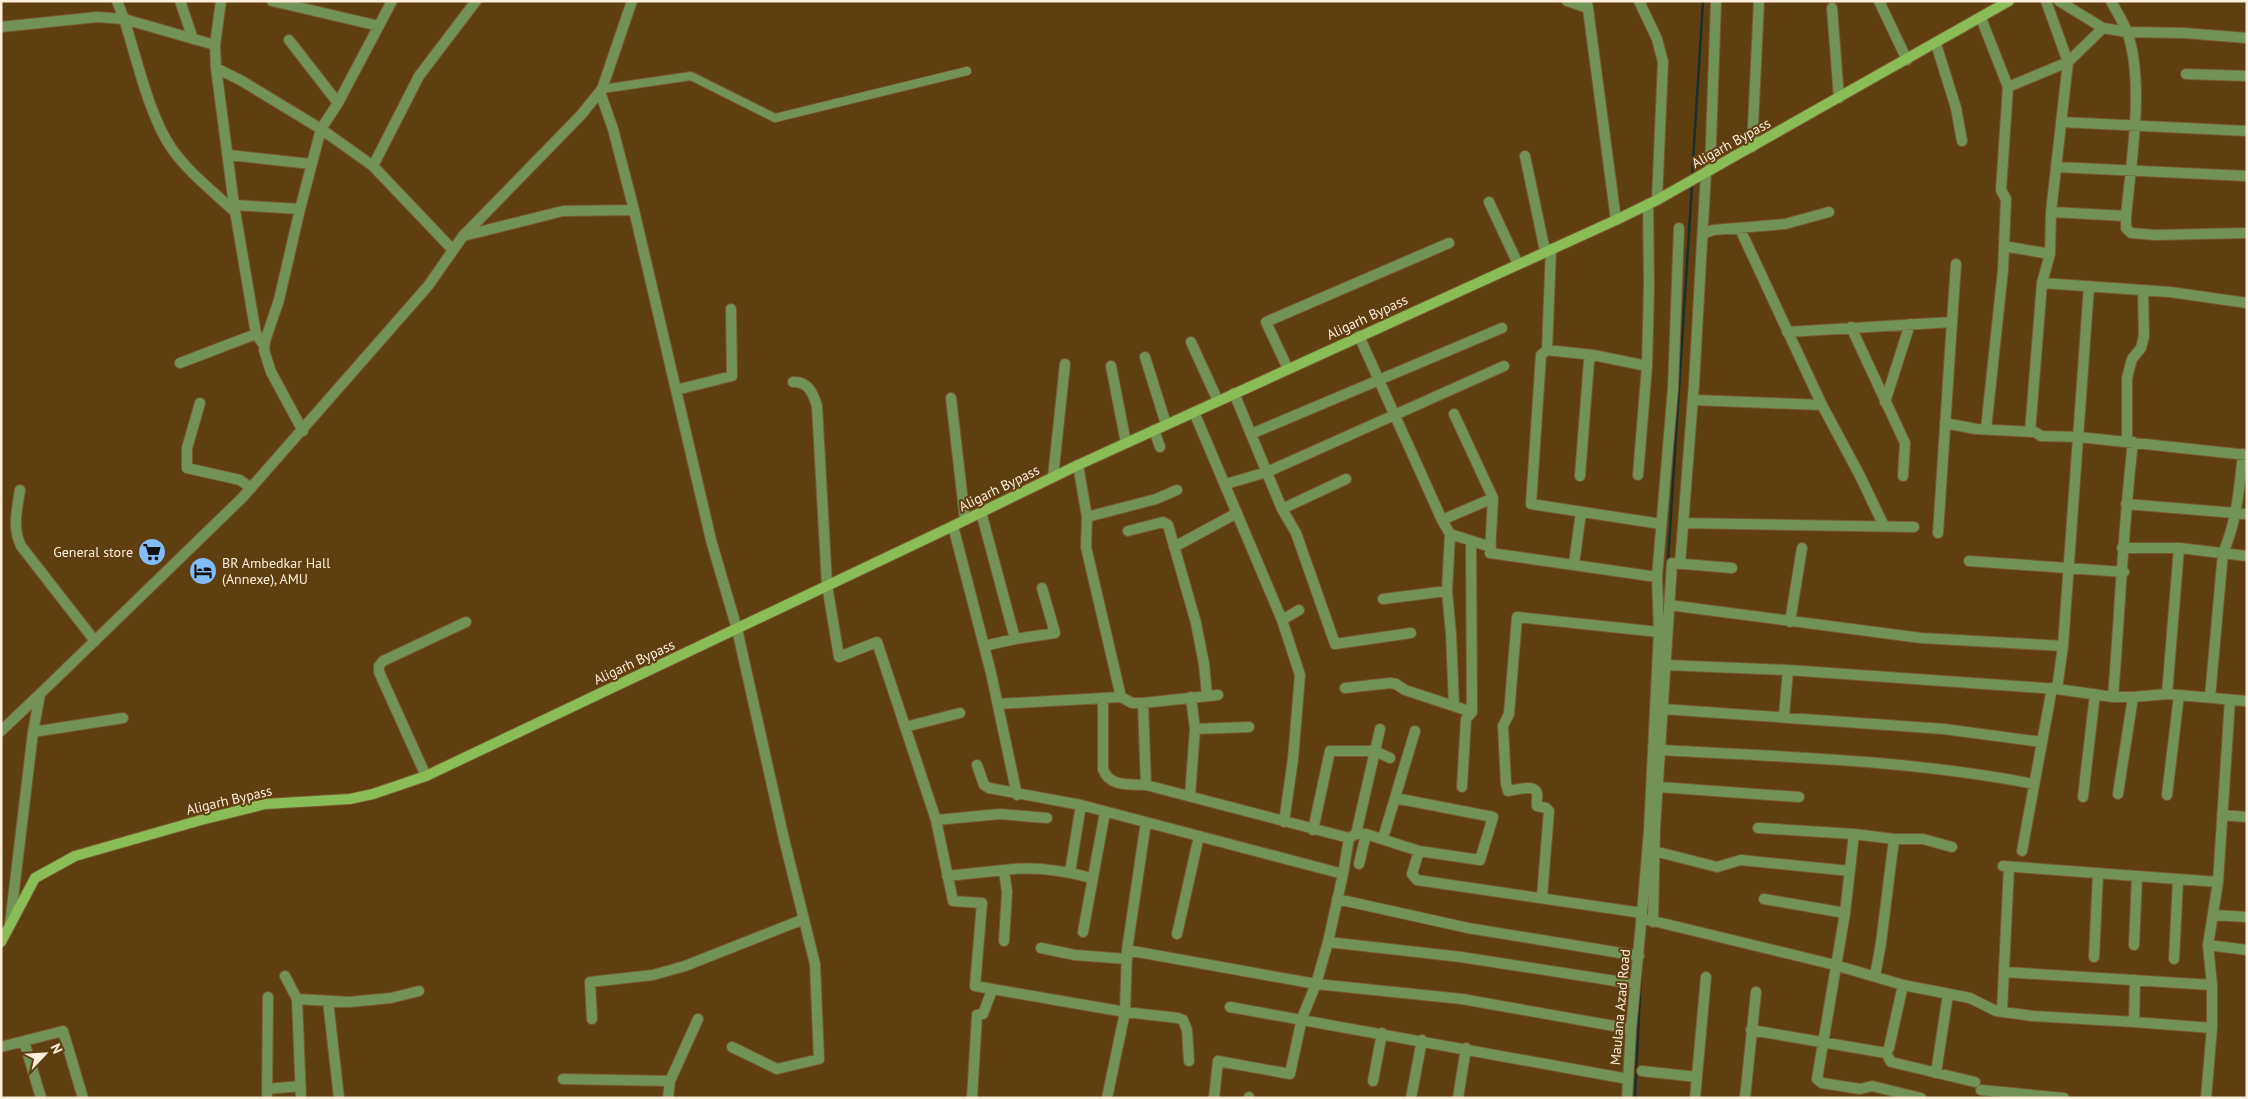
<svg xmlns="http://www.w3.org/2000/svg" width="2248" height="1099" font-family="'PT Sans',sans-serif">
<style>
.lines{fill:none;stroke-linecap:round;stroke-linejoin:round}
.stream{stroke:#17302e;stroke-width:2.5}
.pedestrian-casing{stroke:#785a30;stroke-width:10}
.minor-casing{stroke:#785a30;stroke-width:12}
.tertiary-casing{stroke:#785a30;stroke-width:12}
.secondary-casing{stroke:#785a30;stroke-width:12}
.pedestrian{stroke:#729355;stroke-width:8}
.minor{stroke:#729355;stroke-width:10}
.tertiary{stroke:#729355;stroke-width:10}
.secondary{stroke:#8abd57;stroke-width:10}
.labels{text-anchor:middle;stroke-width:4;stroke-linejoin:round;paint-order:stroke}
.street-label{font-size:14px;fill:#feeedb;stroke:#5f3e0f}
.poi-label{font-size:14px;fill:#feeedb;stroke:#5f3e0f;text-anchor:end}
</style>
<rect width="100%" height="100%" fill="#5f3e0f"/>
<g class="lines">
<!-- stream -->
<path class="stream" d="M 1692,177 L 1703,1
M 1668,561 L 1692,185
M 1635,1098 L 1641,973"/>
<!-- pedestrian casing -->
<g class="pedestrian-casing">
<path id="pedestrian" d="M 602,89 L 691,76 L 775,118 L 967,71"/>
</g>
<!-- minor casing -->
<g class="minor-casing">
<path id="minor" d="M 117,1 L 124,19 L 215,45
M 180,1 L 193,39
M 221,1 L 215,45 L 216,68 L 234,205 L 256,334 L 264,345
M 272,1 L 379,26
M 1567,1 L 1588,8
M 1587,1 L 1616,220
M 1639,1 L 1657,39 L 1663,62 L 1657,200
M 1879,1 L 1907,60
M 2059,1 L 2103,28
M 1832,8 L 1839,98
M 1981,18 L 2008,87
M 1,27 L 97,17 L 124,19 C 137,59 149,116 172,149 C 189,173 214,192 235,212
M 289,40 L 338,103
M 1936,44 L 1956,108 L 1962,141
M 216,68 L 242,81 L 321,129 L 373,166 L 452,249
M 2186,74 L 2247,76
M 600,92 L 613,129 L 634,210 L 711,540 L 737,629 L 784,839 L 815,964 L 819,1059 L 777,1069 L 732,1047
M 2061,122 L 2247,131
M 1752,147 L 1759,1
M 229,155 L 311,164
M 1525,156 L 1545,251
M 373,166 L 419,76 L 476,1
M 2056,167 L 2247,176
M 1710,170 L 1716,1
M 1489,202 L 1518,264
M 234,205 L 300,209
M 2051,212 L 2126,216 C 2131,163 2145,81 2127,32 C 2123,21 2116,11 2111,1
M 2126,216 L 2126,228 L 2131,233 L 2155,235 L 2247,233
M 1740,229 L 1822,405 L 1859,474 L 1884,526
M 1703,234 L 1713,230 L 1785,224 L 1829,212
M 463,236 L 563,211 L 634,210
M 2004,246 L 2050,254
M 1551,249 L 1547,350 L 1541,355 L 1531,504 L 1661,524
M 2042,283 L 2170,292 L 2247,303
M 1851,327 L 1905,443 L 1903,476
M 1787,332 L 1952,322 L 1956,264
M 1359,336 L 1442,520 L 1493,498 L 1490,553 L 1657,577
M 1191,342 L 1218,401
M 1547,350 L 1593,355
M 1145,357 L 1166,424
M 180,363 L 256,334
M 1111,366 L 1126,443
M 1288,369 L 1266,322 L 1449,243
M 793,382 C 808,381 813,393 817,406 L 827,585 L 839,657 L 877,642 L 936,820 L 953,901 L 982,903 L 975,986 L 1125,1012 L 1178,1018 L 1183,1020 L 1187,1030 L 1189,1061
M 676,390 L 732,376 L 731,309
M 1234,393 L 1282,509 L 1296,533 L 1335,644 L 1411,633
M 951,398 L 965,519
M 1693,400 L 1822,405
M 1885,402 L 1910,324
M 200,403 L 187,448 L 187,468 L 240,480 L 251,488
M 1194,412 L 1282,620
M 1454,414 L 1493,498
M 1945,423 L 1976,429 L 2035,432 L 2041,436 L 2079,437 L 2247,455
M 1986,429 L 2003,270 L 2006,199 L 2001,190 L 2008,87 L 2068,62 L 2103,28 L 2127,32 L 2184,33 L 2247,38
M 1154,430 L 1160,447
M 303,431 L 271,372 L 264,350 L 265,341 L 279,300 L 300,209 L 321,129 L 338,103 L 392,1
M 2030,432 L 2042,283 L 2050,254 L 2051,212 L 2068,62 L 2046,1
M 1251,434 L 1502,328
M 2127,442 L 2127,378 L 2132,359 L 2141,348 L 2144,336 L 2143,290
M 1078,465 L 1087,517 L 1086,547 L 1121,697 L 1132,703 L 1143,703 L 1218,695
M 1638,475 L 1647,366
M 1580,476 L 1589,361 L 1593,355 L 1647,366 L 1649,285 L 1648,204
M 1053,477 L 1065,364
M 1226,484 L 1267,472 L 1504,366
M 20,490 C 17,510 12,527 21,546 L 95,641
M 2126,504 L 2247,514
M 1282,509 L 1346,479
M 981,512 L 1015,639
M 1087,517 L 1156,499 L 1177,490
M 1442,520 L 1450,534 L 1447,591 L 1451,634 L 1454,705
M 1683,523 L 1914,527
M 953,526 L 991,673 L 1017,795
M 1128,531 L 1163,522 L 1168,525 L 1196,623 L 1204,664 L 1207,695
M 1938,533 L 1952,322
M 1450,534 L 1491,547
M 1174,547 L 1237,513
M 2122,548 L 2179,548 L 2247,556
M 1969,561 L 2124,572
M 1574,564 L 1581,512
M 1680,564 L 1694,384 L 1706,172
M 1383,599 L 1447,591
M 1669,605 L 1921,638 L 2063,646
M 1790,622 L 1802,548
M 984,646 L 1015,639 L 1055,633 L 1042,588
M 1665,665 L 1788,670 L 2057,689 L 2113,697 L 2133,697 L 2167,694 L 2247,701
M 1345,688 L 1390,683 L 1396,684 L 1405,690 L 1472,712
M 2057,689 L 2063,646 L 2089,286
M 2167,694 L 2179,548
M 2113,697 C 2120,612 2123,527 2133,442
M 2210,697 L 2223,553 C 2237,521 2239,489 2243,454
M 1103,698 L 1103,769 C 1109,787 1129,784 1146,785 L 1349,838 L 1356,834 L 1366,834 L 1419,851 L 1480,860 L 1493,817 L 1395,798
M 1143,703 L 1146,785
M 998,704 L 1121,697
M 1663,709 L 1944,729 L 2042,742
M 1784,716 L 1788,670
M 905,727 L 960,713
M 1195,729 L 1249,727
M 33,732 L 123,718
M 1661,750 C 1785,757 1911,760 2034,784
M 977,765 L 984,785 L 989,788 L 1081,805 L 1343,874 L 1349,838
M 426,776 L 379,672 L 379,666 L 383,661 L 466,622
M 1462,787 L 1466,719 L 1472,712 L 1471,541
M 1659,787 L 1799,797
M 2118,794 L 2133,697
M 2167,795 L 2179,695
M 1190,796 L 1195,729 L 1191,697
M 2083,797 L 2095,694
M 2222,815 L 2247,817
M 936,820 L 1000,814 L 1047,818
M 1284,822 L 1293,759 L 1300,675 L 1282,620 L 1299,610
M 1758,828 L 1854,834 L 1845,913 L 1817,1079 L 1822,1083 L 1860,1089 L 1872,1086 L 1921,1098
M 1313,830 L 1330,751 L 1375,751 L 1390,758
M 1356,834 L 1380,729
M 1854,834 L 1894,839 L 1881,943 L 1875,976
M 1383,838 L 1415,731
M 1894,839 L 1923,839 L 1952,847
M 1419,851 L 1412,874 L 1417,880 L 1642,913 L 1631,1029 L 1627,1098
M 1654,851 L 1717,867 L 1741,860 L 1850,871
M 2022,851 L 2052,688
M 1359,864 L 1366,834
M 2003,866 L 2218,882 L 2230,700
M 1004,870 C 1034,866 1062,870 1091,878
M 1070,872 L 1081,805
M 1343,874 L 1328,942 L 1461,957 L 1635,984
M 947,876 L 1004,870 L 1007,892 L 1004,941
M 1542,897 L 1549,811 L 1546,808 L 1537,806 C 1536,803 1538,796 1537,793 C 1534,784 1515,790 1508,791 L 1506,784 L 1503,726 L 1509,714 L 1517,617 L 1659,632
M 1337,899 L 1468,928 L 1639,956
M 1764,899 L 1845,913
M 1642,913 L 1649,831 L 1659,632 L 1657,577 L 1673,388 L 1679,228
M 2213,915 L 2247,917
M 1641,918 L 1835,965 L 1903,985 L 1970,998 L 1996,1011 L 2033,1016 L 2134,1022
M 1653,922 L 1655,828 L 1672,563 L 1732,568
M 1083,932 L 1105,812
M 1177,934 L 1199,836
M 2134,945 L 2137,877
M 2208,945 L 2247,950
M 1041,948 L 1075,955 L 1127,959
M 1127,950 L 1316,984 L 1462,999 L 1631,1029
M 2094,957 L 2098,874
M 2174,959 L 2178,880
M 2004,972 L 2212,985
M 285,976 L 297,999 L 301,1098
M 2135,980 L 2134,1022 L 2212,1028
M 297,999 L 349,1002 L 391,998 L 419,991
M 328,1001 L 339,1098
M 1230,1007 L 1628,1079
M 2002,1011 L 2009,867
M 592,1019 L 590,982 L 653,975 L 685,966 L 804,919
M 1751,1030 L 1886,1053 L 1889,1048 L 1903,985
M 24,1041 L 41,1098
M 1,1047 L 63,1031 L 83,1098
M 1886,1053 L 1891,1062 L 1975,1082
M 1642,1071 L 1697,1077
M 1936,1073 L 1948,994
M 563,1079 L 670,1081
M 1373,1081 L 1382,1033
M 267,1089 L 300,1086
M 1981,1090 L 2064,1098
M 267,1098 L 268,997
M 668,1098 L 670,1081 L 698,1019
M 972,1098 L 977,1015 L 983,1014 L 992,990
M 1107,1098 L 1125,1012 L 1127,950 L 1146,822
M 1214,1098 L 1218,1061 L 1290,1074 L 1302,1018 L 1316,984 L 1328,942
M 1249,1098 L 1249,1097
M 1411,1098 L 1422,1040
M 1458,1098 L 1466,1048
M 1695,1098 L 1706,977
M 1745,1098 L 1756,992
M 2206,1098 L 2212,1028 L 2212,985 L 2208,945 L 2218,882"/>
</g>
<!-- tertiary casing -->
<g class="tertiary-casing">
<path id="tertiary" d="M 1,731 L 40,694
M 10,924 L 33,732 L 40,694 L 242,498 L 428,286 L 463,236 L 581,115 L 602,89 L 632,1"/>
</g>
<!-- secondary casing -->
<g class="secondary-casing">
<path id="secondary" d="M 1,942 L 35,878 L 75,856 L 201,820 L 265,804 L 350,799 L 373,794 L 426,776 L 953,526 L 1078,465 L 1616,220 L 1657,200 L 2009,1"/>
</g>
<!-- pedestrian -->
<use href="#pedestrian" class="pedestrian"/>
<!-- minor -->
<use href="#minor" class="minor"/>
<!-- tertiary -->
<use href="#tertiary" class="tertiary"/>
<!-- secondary -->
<use href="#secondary" class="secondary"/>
</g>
<!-- icons -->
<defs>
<g id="supermarket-disc" transform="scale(1.4375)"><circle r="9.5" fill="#83bcfb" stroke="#5f3e0f"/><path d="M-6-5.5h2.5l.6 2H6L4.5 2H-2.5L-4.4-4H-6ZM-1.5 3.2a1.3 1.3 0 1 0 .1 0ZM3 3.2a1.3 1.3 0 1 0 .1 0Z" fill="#111"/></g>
<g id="hotel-disc" transform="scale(1.4375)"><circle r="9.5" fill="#83bcfb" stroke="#5f3e0f"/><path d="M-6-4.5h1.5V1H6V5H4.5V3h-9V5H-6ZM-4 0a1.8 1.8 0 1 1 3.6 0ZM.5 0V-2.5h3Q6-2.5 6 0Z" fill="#111"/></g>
</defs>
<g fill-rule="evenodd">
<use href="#supermarket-disc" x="152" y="552"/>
<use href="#hotel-disc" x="203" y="571"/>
</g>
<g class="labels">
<!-- street labels -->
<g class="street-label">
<text transform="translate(1731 143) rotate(-29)" y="5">Aligarh Bypass</text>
<text transform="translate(1367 317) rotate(-25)" y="5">Aligarh Bypass</text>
<text transform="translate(999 488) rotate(-26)" y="5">Aligarh Bypass</text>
<text transform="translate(634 662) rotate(-25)" y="5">Aligarh Bypass</text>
<text transform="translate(229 800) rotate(-13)" y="5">Aligarh Bypass</text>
<text transform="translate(1620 1007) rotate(-85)" y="5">Maulana Azad Road</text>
</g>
<!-- poi labels -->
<g class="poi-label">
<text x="133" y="557">General store</text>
<text x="222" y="568" text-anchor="start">BR Ambedkar Hall<tspan x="222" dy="16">(Annexe), AMU</tspan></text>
</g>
</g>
<!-- border -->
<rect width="2248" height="1099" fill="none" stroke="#feeedb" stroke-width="5"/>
<!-- north arrow -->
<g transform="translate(45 1054) rotate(65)" stroke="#5f3e0f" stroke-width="4" paint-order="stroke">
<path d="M0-4L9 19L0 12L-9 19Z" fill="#feeedb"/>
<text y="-8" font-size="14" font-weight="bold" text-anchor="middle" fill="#feeedb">N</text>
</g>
</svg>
